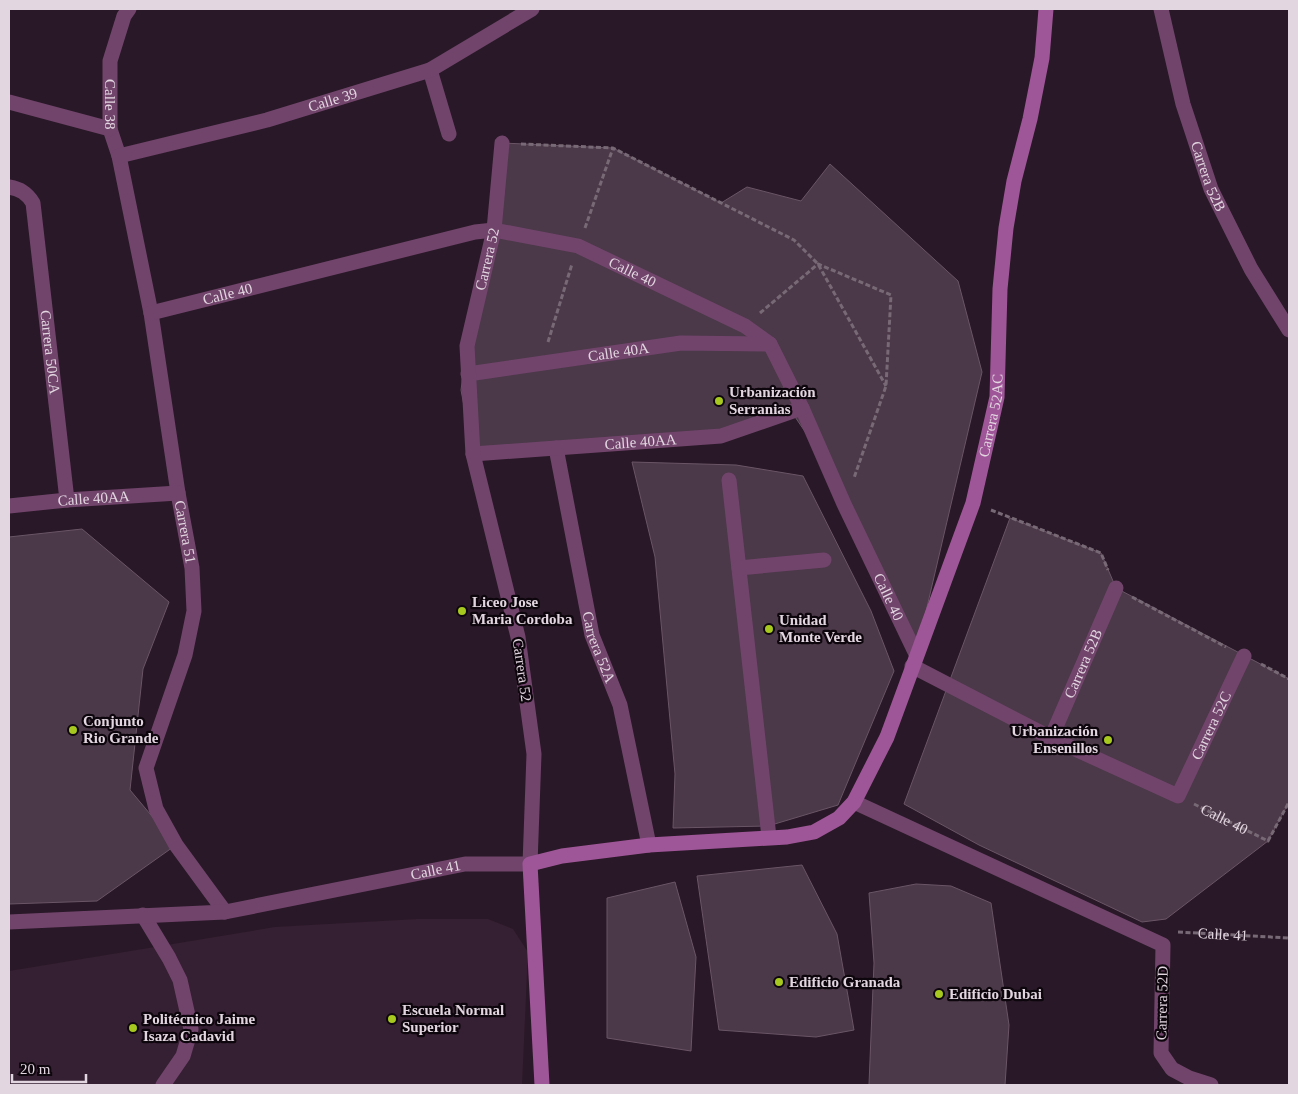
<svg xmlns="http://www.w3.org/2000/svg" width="1298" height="1094" font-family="Georgia,serif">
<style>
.built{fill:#351f32}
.building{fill:#4b3848;stroke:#695566}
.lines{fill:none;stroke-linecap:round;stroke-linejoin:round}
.path{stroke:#786976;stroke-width:3;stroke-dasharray:5 2.5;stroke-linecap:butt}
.lane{stroke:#71446c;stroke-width:15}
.street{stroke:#71446c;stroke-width:15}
.secondary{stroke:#9f5698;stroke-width:15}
.poi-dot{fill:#a7c81f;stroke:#0d060c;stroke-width:2}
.labels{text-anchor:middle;stroke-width:4.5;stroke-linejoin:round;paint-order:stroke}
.street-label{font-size:15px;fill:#e2d6e0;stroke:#0d060c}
.poi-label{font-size:15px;font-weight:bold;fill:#e2d6e0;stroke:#0d060c;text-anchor:start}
</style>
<rect width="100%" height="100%" fill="#291827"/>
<!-- built -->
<path class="built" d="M 417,919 L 488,919 L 513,929 L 528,952 L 522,1085 L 9,1085 L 9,971 L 275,927 Z"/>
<!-- building -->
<path class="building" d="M 502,143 L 613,148 L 721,203 L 747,187 L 801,201 L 830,164 L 958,281 L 982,372 L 916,654 L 825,461 L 791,411 L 702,437 L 473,454 L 461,390 L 467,346 Z
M 632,462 L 736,465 L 803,476 L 871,611 L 894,671 L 838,805 L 768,826 L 673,828 L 675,774 L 655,557 Z
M 1010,518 L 1101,553 L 1116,588 L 1289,679 L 1289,802 L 1268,841 L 1166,919 L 1142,922 L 979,845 L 904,804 Z
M 82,529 L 169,602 L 143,669 L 130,790 L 176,845 L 97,901 L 9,904 L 9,537 Z
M 802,865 L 837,934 L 854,1030 L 816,1037 L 719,1030 L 697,876 Z
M 675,882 L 696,957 L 691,1051 L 607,1038 L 607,898 Z
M 916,884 L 951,886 L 991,903 L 1009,1025 L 1005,1085 L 870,1085 L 869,1084 L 874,963 L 869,893 Z"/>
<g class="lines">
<!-- path -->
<g class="path">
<path d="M 521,144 L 613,148 L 794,240 L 818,264 L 886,386"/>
<path d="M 585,228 L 613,148"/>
<path d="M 760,313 L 818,264 L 891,295 L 886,386 L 854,478"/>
<path d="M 548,342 L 572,264"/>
<path d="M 991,510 L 1101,553 L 1108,570"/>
<path d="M 1132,597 L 1226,647"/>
<path d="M 1261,664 L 1289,679"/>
<path id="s1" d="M 1194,804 L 1268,841 L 1289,802"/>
<path id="s2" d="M 1178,932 L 1289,938"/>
</g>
<!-- lane -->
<path class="lane" d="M 430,70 L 449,134
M 143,915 L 169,958 L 180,980 L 191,1029 L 183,1056 L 163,1085"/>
<!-- street -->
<g class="street">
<path id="s3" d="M 129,9 L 124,16 L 110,61 L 110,129 L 119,156 L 151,313 L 178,493 L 192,568 L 194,611 L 185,655 L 146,768 L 156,809 L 176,845 L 225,912"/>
<path id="s4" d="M 1161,9 L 1183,104 L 1211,189 L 1251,269 L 1289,330"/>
<path d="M 9,102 L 110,129"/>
<path id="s5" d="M 119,156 L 267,120 L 430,70 L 532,9"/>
<path id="s6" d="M 9,187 C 20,189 27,193 33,203 L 67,500"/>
<path id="s7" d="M 151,313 L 475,232 L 494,230 L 578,246 L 745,326 L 770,344 L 802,408 L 844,504 L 916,654"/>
<path id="s8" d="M 468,374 L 681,343 L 770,344"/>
<path id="s9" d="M 556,448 L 592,635 L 620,705 L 649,845"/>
<path id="s10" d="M 473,454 L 721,436 L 802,408"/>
<path d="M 729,480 L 769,837"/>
<path id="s11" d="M 9,506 L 67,500 L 178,493"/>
<path d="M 739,568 L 824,560"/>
<path id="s12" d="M 912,666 L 1051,738 L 1178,796 L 1244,656"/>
<path id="s13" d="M 1051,738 L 1116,588"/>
<path d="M 854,802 L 1163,945 L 1161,1053 L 1172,1069 L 1189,1078 L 1211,1085"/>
<path id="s14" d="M 9,922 L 225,912 L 465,864 L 530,864 L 534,754 L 518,637 L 473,454 L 467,346 L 494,230 L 502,143"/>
</g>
<!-- secondary -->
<path class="secondary" id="s15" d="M 542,1085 L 530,864 L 562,856 L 649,845 L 787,837 L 814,832 L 839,818 L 854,802 L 887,737 L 973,503 L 997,397 L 1000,289 L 1006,228 L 1014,181 L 1030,119 L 1042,58 L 1046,9"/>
</g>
<!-- markers -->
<g class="poi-dot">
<circle cx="719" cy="401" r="5"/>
<circle cx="462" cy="611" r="5"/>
<circle cx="769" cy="629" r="5"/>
<circle cx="73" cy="730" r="5"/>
<circle cx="1108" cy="740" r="5"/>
<circle cx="779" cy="982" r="5"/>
<circle cx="939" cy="994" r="5"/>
<circle cx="392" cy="1019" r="5"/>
<circle cx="133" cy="1028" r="5"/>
</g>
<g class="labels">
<!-- street labels -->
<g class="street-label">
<text dy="5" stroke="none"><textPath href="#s3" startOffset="99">Calle 38</textPath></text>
<text dy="5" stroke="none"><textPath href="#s5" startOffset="221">Calle 39</textPath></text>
<text dy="5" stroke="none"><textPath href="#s4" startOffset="174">Carrera 52B</textPath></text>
<text dy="5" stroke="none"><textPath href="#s14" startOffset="1140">Carrera 52</textPath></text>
<text dy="5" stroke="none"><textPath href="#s7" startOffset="499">Calle 40</textPath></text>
<text dy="5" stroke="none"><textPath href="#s7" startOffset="79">Calle 40</textPath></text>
<text dy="5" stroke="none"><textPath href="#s6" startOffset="180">Carrera 50CA</textPath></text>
<text dy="5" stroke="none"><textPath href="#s8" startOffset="152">Calle 40A</textPath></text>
<text dy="5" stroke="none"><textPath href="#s15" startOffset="970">Carrera 52AC</textPath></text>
<text dy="5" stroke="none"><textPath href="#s10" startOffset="168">Calle 40AA</textPath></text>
<text dy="5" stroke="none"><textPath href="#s11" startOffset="85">Calle 40AA</textPath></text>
<text dy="5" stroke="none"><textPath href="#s3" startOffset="534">Carrera 51</textPath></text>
<text dy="5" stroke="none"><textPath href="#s7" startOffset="934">Calle 40</textPath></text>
<text dy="5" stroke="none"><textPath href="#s9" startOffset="204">Carrera 52A</textPath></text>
<text dy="5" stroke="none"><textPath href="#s13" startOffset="81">Carrera 52B</textPath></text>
<text transform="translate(522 670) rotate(82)" y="5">Carrera 52</text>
<text dy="5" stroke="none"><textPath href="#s12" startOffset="374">Carrera 52C</textPath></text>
<text dy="5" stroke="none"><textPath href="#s1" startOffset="34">Calle 40</textPath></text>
<text dy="5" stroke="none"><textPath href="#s14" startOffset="431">Calle 41</textPath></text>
<text dy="5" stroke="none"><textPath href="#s2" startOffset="45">Calle 41</textPath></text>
<text transform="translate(1162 1003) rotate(-89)" y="5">Carrera 52D</text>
</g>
<!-- poi labels -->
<g class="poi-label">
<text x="729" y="397">Urbanización<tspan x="729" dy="17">Serranias</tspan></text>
<text x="472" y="607">Liceo Jose<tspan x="472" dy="17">Maria Cordoba</tspan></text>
<text x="779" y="625">Unidad<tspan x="779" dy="17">Monte Verde</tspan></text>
<text x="83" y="726">Conjunto<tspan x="83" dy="17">Rio Grande</tspan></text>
<text x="1098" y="736" text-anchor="end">Urbanización<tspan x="1098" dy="17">Ensenillos</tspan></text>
<text x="789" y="987">Edificio Granada</text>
<text x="949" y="999">Edificio Dubai</text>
<text x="402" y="1015">Escuela Normal<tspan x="402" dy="17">Superior</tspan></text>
<text x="143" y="1024">Politécnico Jaime<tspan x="143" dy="17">Isaza Cadavid</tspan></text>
</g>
</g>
<!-- border -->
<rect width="1298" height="1094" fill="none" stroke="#e2d6e0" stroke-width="20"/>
<!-- scale -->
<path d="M12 1074v8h74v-8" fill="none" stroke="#e2d6e0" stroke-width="2.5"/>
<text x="20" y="1074" font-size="15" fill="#e2d6e0" stroke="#0d060c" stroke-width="4" paint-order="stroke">20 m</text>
</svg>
